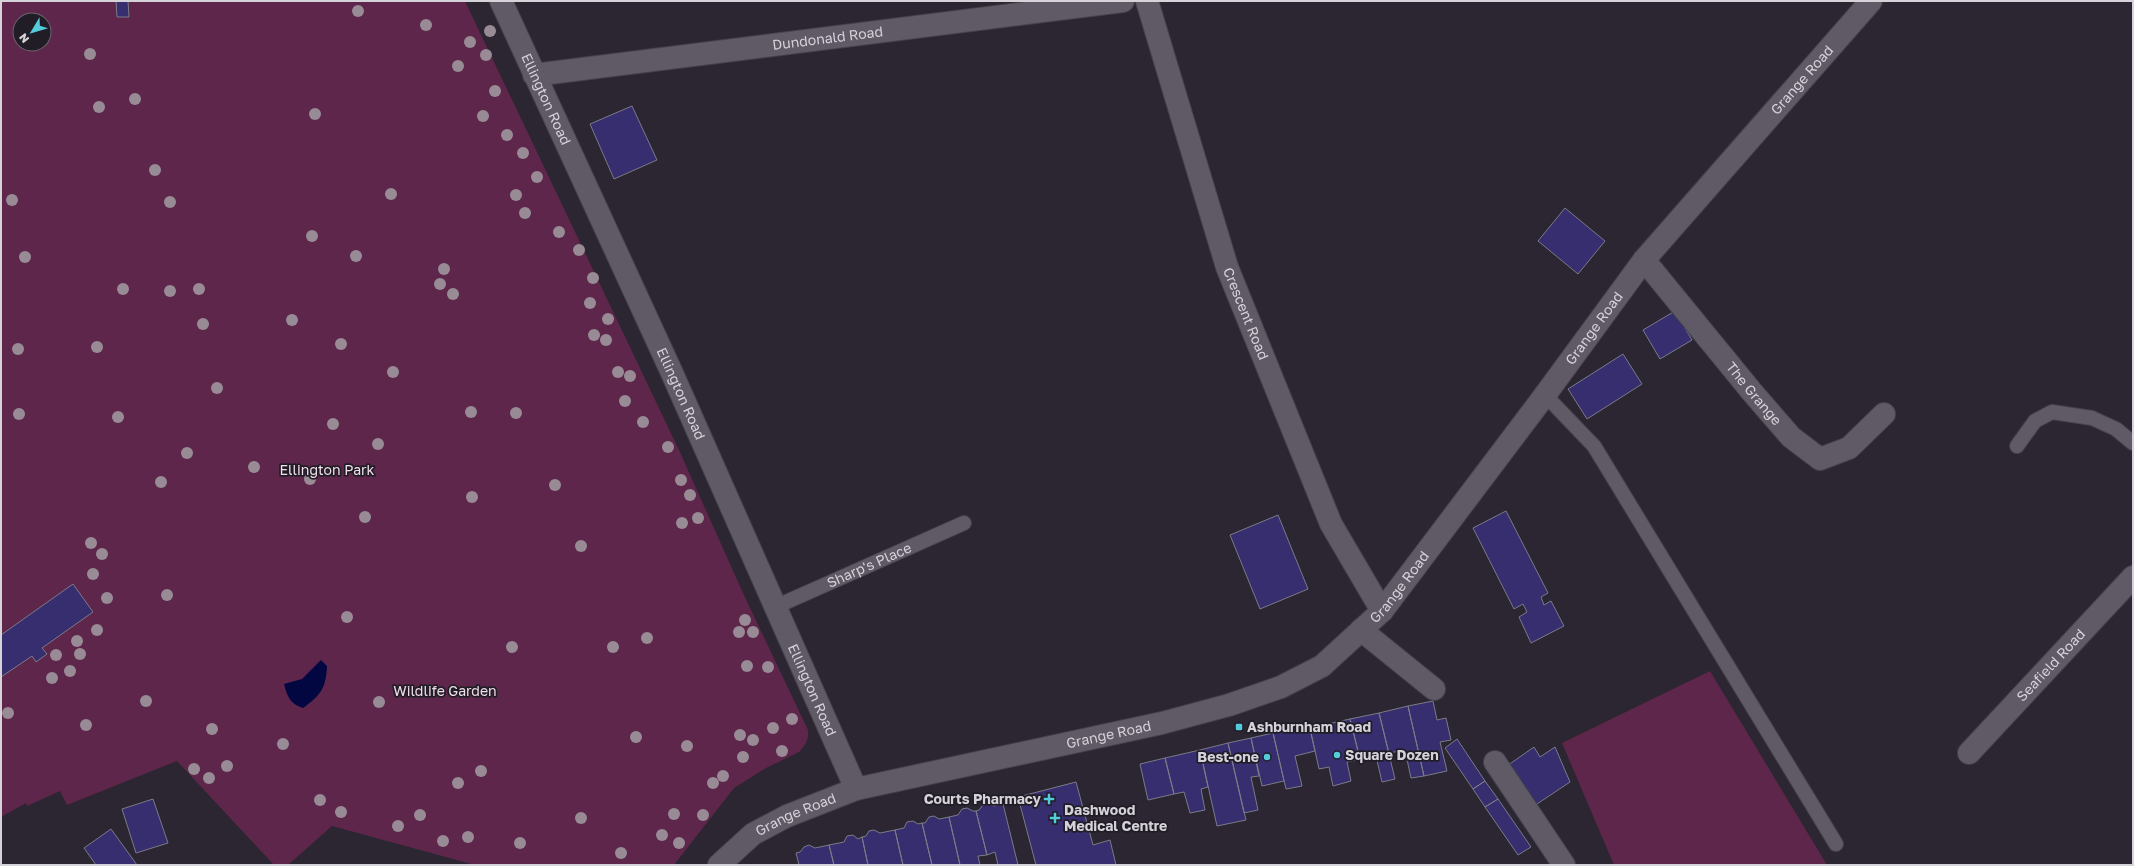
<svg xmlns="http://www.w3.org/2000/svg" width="2134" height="866" font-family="'Golos Text',sans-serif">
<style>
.green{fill:#5e264a;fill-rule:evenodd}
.water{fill:#020641}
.building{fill:#362e6e;stroke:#7b7b88}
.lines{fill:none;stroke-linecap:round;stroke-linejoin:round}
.lane-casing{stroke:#45424b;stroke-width:16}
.street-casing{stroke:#45424b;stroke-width:24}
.secondary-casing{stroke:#45424b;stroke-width:24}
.lane{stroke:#5f5a66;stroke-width:14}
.street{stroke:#5f5a66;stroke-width:22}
.secondary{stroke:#5f5a66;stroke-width:22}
.tree{fill:#988b96}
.poi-dot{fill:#53cbdb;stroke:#211d27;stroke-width:1.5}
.labels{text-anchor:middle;stroke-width:3.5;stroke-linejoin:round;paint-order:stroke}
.street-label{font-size:14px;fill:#d5d2d9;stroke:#211d27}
.park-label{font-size:14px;fill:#f2dde9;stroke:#211d27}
.poi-label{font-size:14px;font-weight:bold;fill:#d5d2d9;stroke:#211d27;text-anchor:start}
</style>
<rect width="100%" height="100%" fill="#2b2631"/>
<!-- green -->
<path class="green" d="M 1,1 L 465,1 L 679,450 L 743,593 L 808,730 C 809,739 806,745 799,752 L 766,768 L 734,788 L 674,865 L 475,865 L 332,826 L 288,865 L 274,865 L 177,761 L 67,805 L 60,791 L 27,806 L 26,803 L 1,817 ZM 20,20 L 44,20 L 44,44 L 20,44 Z
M 1710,671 L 1827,865 L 1614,865 L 1562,743 Z"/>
<!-- water -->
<path class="water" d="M 321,660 L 327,666 C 326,688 321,695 303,708 C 290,704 287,696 284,684 L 302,679 Z"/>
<!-- building -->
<path class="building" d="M 116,1 L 128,1 L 129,17 L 117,17 Z
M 632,106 L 657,160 L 614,179 L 590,124 Z
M 1565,208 L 1605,241 L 1578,274 L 1538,241 Z
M 1675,311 L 1692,340 L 1660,359 L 1643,330 Z
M 1623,354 L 1642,384 L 1587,419 L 1568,389 Z
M 1506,511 L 1548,593 L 1541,597 L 1544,605 L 1551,601 L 1564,626 L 1531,643 L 1519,617 L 1527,612 L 1523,604 L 1514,609 L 1473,528 Z
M 1278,515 L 1308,589 L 1260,609 L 1230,535 Z
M 73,584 L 93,612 L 42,648 L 47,654 L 36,662 L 32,656 L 1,677 L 1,635 Z
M 1433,701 L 1437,720 L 1446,718 L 1451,740 L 1440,742 L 1447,771 L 1424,776 L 1408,706 Z
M 1408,706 L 1424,776 L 1411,778 L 1405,750 L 1389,753 L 1379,713 Z
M 1379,713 L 1395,779 L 1382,782 L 1376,756 L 1360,759 L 1350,719 Z
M 1350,719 L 1360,759 L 1347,762 L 1351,781 L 1333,786 L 1329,767 L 1319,769 L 1310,728 Z
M 1309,725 L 1315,751 L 1295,756 L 1302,786 L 1286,789 L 1273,733 Z
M 1273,733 L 1284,781 L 1262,786 L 1251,738 Z
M 1251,738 L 1259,776 L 1251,777 L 1258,810 L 1244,813 L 1228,743 Z
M 1457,739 L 1485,781 L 1473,789 L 1445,748 Z
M 1228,743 L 1246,820 L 1217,826 L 1200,750 Z
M 1534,747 L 1540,757 L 1555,747 L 1570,782 L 1531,808 L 1504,768 Z
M 1200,750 L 1208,787 L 1201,789 L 1205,810 L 1190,813 L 1184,792 L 1174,794 L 1165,758 Z
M 1165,758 L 1174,794 L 1148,800 L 1140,764 Z
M 1485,781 L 1498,799 L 1485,807 L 1473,789 Z
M 1076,782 L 1093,845 L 1110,840 L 1116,865 L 1036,865 L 1018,797 Z
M 153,799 L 168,843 L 136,853 L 122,809 Z
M 1498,799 L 1531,847 L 1518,855 L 1485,807 Z
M 988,803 L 994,806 L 1003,804 L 1018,865 L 998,865 L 995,852 L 987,855 L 976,811 L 979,810 L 983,805 Z
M 967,808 L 973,811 L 976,811 L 987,855 L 978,856 L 980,865 L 960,865 L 949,817 L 958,815 L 962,809 Z
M 934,816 L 939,819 L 949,817 L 960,865 L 932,865 L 922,823 L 925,823 L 929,817 Z
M 913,821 L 918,824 L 922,823 L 932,865 L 903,865 L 895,830 L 904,828 L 907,822 Z
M 111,829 L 137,865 L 96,865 L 84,848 Z
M 874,830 L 880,833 L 895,830 L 903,865 L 868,865 L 862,837 L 866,836 L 869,831 Z
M 853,835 L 858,839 L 862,837 L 868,865 L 834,865 L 829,845 L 844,842 L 847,836 Z
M 809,845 L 815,848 L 829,845 L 834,865 L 799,865 L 796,853 L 800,852 L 804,847 Z"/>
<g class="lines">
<!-- lane casing -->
<g class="lane-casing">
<g id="lane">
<path d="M 1545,395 L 1594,446 L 1836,844"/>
<path d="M 2017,446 L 2035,421 L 2052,412 L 2092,418 L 2116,429 L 2133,443"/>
<path id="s1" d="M 775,607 L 964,523"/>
</g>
</g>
<!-- street casing -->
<g class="street-casing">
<g id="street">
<path id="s2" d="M 501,1 L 672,373 L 856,789"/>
<path id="s3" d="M 534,75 L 1123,1"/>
<path id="s4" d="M 1644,260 L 1752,392 L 1791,437 L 1820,459 L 1849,448 L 1884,414"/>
<path d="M 1361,630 L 1434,689"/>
<path id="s5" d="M 1969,753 L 2133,577"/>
<path d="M 1495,762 L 1564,865"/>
</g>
</g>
<!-- secondary casing -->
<g class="secondary-casing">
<g id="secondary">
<path id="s6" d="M 1147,1 L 1227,267 L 1331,524 L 1382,611"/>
<path id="s7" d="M 719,865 L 753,834 L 787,816 L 856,789 L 1162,723 L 1229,705 L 1281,687 L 1322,666 L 1382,611 L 1545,395 L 1644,260 L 1871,1"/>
</g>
</g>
<!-- lane -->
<use href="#lane" class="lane"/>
<!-- street -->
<use href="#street" class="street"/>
<!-- secondary -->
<use href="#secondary" class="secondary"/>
</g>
<!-- trees -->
<g class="tree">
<circle cx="358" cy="11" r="6"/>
<circle cx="426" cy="25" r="6"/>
<circle cx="490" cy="31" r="6"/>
<circle cx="470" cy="42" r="6"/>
<circle cx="90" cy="54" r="6"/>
<circle cx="486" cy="55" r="6"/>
<circle cx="458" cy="66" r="6"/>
<circle cx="495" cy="91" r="6"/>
<circle cx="135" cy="99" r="6"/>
<circle cx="99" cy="107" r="6"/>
<circle cx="315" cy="114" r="6"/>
<circle cx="483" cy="116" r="6"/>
<circle cx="507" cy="135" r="6"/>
<circle cx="523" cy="153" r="6"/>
<circle cx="155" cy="170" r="6"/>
<circle cx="537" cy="177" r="6"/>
<circle cx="391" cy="194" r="6"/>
<circle cx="516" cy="195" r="6"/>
<circle cx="12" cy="200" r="6"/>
<circle cx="170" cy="202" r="6"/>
<circle cx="525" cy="213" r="6"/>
<circle cx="559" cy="232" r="6"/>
<circle cx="312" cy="236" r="6"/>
<circle cx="579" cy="250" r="6"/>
<circle cx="356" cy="256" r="6"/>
<circle cx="25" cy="257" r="6"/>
<circle cx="444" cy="269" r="6"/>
<circle cx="593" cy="278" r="6"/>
<circle cx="440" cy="284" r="6"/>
<circle cx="123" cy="289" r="6"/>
<circle cx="199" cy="289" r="6"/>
<circle cx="170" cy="291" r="6"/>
<circle cx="453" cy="294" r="6"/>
<circle cx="590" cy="303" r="6"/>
<circle cx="608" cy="319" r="6"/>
<circle cx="292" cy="320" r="6"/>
<circle cx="203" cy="324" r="6"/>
<circle cx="594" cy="335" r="6"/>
<circle cx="606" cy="340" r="6"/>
<circle cx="341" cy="344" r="6"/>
<circle cx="97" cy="347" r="6"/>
<circle cx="18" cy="349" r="6"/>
<circle cx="393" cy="372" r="6"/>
<circle cx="618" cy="372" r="6"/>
<circle cx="630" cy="376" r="6"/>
<circle cx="217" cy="388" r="6"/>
<circle cx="625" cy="401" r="6"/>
<circle cx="471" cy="412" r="6"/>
<circle cx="516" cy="413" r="6"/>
<circle cx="19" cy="414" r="6"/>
<circle cx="118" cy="417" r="6"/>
<circle cx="643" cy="422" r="6"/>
<circle cx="333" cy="424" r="6"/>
<circle cx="378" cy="444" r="6"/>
<circle cx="668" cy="447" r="6"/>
<circle cx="187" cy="453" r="6"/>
<circle cx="254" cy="467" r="6"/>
<circle cx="310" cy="479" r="6"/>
<circle cx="681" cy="480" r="6"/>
<circle cx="161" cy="482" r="6"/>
<circle cx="555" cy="485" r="6"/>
<circle cx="690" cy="495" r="6"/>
<circle cx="472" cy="497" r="6"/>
<circle cx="365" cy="517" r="6"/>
<circle cx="698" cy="518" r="6"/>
<circle cx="682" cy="523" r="6"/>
<circle cx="91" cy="543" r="6"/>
<circle cx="581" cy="546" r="6"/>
<circle cx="102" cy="554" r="6"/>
<circle cx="93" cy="574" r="6"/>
<circle cx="167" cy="595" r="6"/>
<circle cx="107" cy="598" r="6"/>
<circle cx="347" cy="617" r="6"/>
<circle cx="745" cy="620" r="6"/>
<circle cx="97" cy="630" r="6"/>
<circle cx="739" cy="632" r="6"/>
<circle cx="753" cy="632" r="6"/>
<circle cx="647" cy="638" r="6"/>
<circle cx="77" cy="641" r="6"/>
<circle cx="512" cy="647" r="6"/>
<circle cx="613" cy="647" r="6"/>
<circle cx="80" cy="654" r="6"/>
<circle cx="56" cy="655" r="6"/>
<circle cx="747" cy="666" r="6"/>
<circle cx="768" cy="667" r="6"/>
<circle cx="70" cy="671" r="6"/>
<circle cx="52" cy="678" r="6"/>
<circle cx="146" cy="701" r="6"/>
<circle cx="379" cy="702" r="6"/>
<circle cx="8" cy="713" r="6"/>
<circle cx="792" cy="719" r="6"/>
<circle cx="86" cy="725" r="6"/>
<circle cx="773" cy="728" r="6"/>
<circle cx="212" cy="729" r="6"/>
<circle cx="740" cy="735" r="6"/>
<circle cx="636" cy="737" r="6"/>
<circle cx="753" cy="740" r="6"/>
<circle cx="283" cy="744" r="6"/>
<circle cx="687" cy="746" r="6"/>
<circle cx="782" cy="751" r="6"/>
<circle cx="743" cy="757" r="6"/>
<circle cx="227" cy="766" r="6"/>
<circle cx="194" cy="769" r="6"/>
<circle cx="481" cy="771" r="6"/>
<circle cx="723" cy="776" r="6"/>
<circle cx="209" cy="778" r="6"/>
<circle cx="458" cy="783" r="6"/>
<circle cx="713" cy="783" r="6"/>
<circle cx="320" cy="800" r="6"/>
<circle cx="341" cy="812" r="6"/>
<circle cx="674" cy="814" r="6"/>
<circle cx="420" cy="815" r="6"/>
<circle cx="703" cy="815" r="6"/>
<circle cx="581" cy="818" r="6"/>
<circle cx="398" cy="826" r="6"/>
<circle cx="662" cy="835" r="6"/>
<circle cx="468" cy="837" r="6"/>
<circle cx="443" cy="841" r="6"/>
<circle cx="520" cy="843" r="6"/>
<circle cx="679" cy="843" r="6"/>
<circle cx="621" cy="853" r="6"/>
</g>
<!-- markers -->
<g class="poi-dot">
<rect x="1235" y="723" width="8" height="8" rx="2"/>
<circle cx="1337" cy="755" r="4"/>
<circle cx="1267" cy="757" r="4"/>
<path d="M1047 793h4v4h4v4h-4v4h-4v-4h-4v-4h4z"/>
<path d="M1053 812h4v4h4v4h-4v4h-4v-4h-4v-4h4z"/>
</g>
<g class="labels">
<!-- street labels -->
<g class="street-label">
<text dy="5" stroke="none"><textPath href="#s3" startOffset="296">Dundonald Road</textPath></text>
<text dy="5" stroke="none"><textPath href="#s7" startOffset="1401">Grange Road</textPath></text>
<text dy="5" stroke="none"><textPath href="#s2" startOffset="108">Ellington Road</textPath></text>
<text dy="5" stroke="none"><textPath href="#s6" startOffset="328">Crescent Road</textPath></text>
<text dy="5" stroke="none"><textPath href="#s7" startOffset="1077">Grange Road</textPath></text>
<text dy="5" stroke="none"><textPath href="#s2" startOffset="432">Ellington Road</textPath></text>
<text dy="5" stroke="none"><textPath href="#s4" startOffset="173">The Grange</textPath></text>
<text dy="5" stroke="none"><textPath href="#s1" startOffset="103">Sharp's Place</textPath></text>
<text dy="5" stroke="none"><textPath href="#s7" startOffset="753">Grange Road</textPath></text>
<text dy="5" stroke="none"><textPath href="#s5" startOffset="120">Seafield Road</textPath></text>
<text dy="5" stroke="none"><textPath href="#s2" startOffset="756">Ellington Road</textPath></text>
<text dy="5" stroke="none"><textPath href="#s7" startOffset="417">Grange Road</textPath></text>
<text dy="5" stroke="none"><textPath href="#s7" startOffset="93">Grange Road</textPath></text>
</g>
<!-- park labels -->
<g class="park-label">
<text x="327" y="475">Ellington Park</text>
<text x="445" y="696">Wildlife Garden</text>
</g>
<!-- poi labels -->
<g class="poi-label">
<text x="1247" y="732">Ashburnham Road</text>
<text x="1345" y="760">Square Dozen</text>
<text x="1259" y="762" text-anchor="end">Best-one</text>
<text x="1041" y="804" text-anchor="end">Courts Pharmacy</text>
<text x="1064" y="815">Dashwood<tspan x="1064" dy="16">Medical Centre</tspan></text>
</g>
</g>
<!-- border -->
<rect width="2134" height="866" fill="none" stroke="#d5d2d9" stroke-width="4"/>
<!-- north arrow -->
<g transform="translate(32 32) rotate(232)"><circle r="19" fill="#211d27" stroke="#69656e"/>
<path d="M0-3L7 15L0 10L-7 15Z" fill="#53cbdb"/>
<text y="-6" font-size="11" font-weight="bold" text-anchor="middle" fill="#d5d2d9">N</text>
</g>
</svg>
